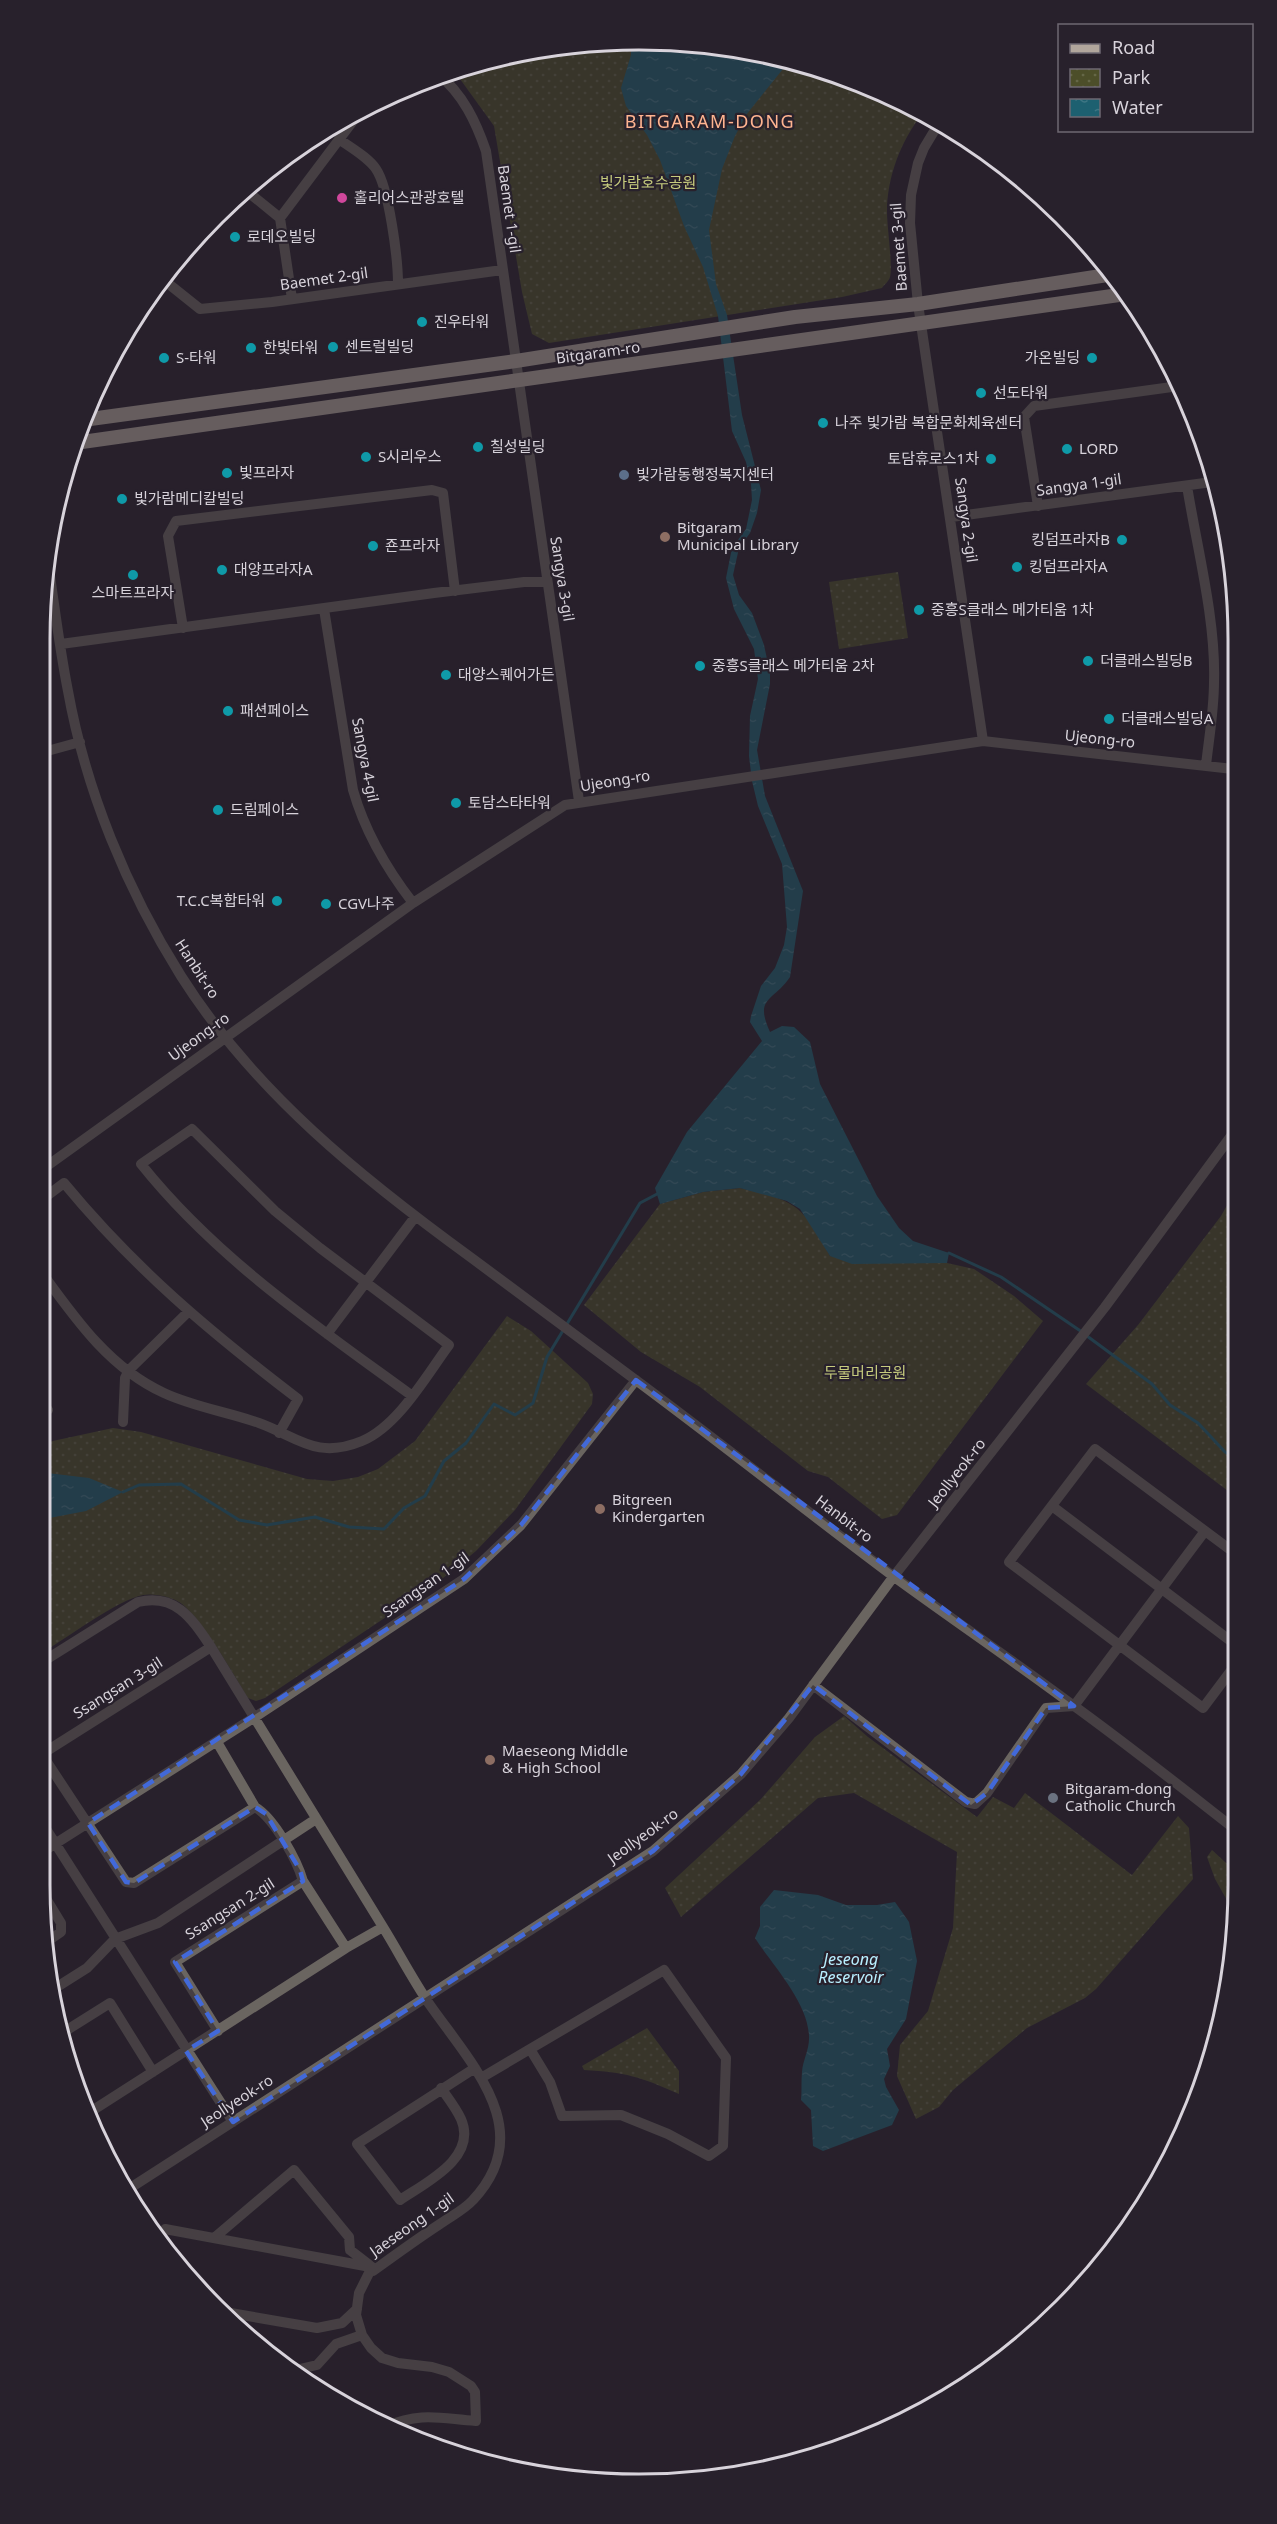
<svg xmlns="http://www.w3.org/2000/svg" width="1277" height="2524" font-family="'Noto Sans','Noto Sans KR',sans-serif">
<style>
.park{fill:url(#park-dots)}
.water{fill:url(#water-ripples)}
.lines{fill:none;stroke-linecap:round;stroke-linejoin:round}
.stream{stroke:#1d6070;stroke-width:3}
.minor{stroke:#6a6560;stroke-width:10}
.major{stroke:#b1a69c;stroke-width:14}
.marked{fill:none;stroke:#4269d9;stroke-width:4.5;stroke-dasharray:12 8;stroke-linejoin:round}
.hotel-dot{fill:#d1479c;stroke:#28212c;stroke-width:2}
.culture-dot{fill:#0f9aa8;stroke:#28212c;stroke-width:2}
.service-dot{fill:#5c6f8a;stroke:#28212c;stroke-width:2}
.education-dot{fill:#8d6e63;stroke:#28212c;stroke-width:2}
.worship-dot{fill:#6b7280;stroke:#28212c;stroke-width:2}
.labels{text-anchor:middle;stroke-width:4.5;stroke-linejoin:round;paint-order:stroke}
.park-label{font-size:15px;fill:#c6cb7d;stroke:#28212c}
.poi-label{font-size:15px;fill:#d8d3db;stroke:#28212c;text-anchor:start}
.street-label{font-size:15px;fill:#d8d3db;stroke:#28212c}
.water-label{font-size:16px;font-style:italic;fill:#b8efff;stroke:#28212c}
.quarter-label{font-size:18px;letter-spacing:1.5px;fill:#ffb490;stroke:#28212c}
.rim{fill:none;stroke:#d8d3db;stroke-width:3}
</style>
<defs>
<pattern id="park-dots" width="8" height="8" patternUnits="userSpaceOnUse" patternTransform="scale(1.5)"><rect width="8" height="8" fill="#4c4e29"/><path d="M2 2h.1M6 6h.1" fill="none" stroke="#656747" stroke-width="1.8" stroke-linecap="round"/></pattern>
<pattern id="water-ripples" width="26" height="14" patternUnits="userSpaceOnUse" patternTransform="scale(1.5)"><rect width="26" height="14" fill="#1d6070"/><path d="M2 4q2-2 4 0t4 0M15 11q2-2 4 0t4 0" fill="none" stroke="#3d7684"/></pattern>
</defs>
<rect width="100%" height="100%" fill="#28212c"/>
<!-- park -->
<path class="park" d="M 677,40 L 793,59 L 903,101 L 923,113 C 901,140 887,177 887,212 C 887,227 893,266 890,277 C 889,281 884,285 882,288 L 842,297 L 549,343 L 532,334 L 522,292 L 494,126 L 460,79 L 449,70 L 560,44 Z
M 898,572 L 908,638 L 839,649 L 829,582 Z
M 740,1188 C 797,1201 802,1205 830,1256 L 913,1263 L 947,1263 L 974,1269 L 1014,1296 L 1043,1321 L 897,1515 L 882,1519 L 828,1477 L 808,1471 L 700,1387 L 641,1352 L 584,1305 L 660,1204 L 703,1192 Z
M 1235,1191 L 1236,1497 L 1086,1384 L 1138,1325 L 1221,1216 Z
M 507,1316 L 531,1331 L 588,1383 L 593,1394 L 592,1404 L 515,1510 L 476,1551 L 437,1583 L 265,1698 L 256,1701 L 248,1698 C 233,1674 203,1620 182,1604 C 173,1597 154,1593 143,1595 C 119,1599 62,1641 39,1655 L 39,1442 L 48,1442 L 113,1428 L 141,1432 L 307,1479 L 333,1481 L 358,1477 L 378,1469 L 415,1441 Z
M 844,1716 L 868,1737 L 977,1817 L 993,1797 L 1014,1808 L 1025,1793 L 1132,1875 L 1178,1816 L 1189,1828 L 1193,1879 L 1096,1989 L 1085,1998 L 1027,2028 L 953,2090 L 939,2107 L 916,2119 L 897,2076 L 900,2045 L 928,2011 L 953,1928 L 957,1852 L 854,1793 L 818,1798 L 681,1917 L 665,1888 L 761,1799 L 815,1737 Z
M 1212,1850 L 1237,1873 L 1237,1918 L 1215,1879 L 1207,1857 Z
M 647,2028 L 679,2071 L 679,2094 C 641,2077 625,2072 584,2070 L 582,2066 Z"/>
<!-- water -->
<path class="water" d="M 677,40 L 791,59 L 746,115 L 735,136 L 722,169 L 709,230 L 716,284 L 727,315 L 742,415 L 761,490 L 757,513 L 750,533 L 739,548 L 733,575 L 739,595 L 752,613 L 764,645 L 770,673 L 770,684 L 757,750 L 765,796 L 803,891 L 790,977 C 773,1002 754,997 770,1032 L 782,1026 L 794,1027 L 810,1042 L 820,1084 L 877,1196 L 899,1228 L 913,1241 L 949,1253 L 947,1263 L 852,1264 L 830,1256 L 800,1209 L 787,1201 L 740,1188 L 703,1192 L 660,1204 L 655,1188 L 687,1132 L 762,1041 L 750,1022 L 751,1016 L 761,986 L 775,968 L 784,945 L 787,927 L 782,864 L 758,806 L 752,781 L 749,756 L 750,716 L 758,679 L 754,649 L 734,609 L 726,578 L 732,548 L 746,529 L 752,500 L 751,484 L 746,462 L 732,431 L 718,316 L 703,267 L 684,226 L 660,160 L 647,135 L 626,106 L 621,88 L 631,55 L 631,42 Z
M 39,1472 L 89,1478 L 123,1492 L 86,1511 L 39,1520 Z
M 774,1890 L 818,1895 L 846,1905 L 877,1905 L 895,1902 L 909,1922 L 917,1961 L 906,2019 L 887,2049 L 890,2066 L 884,2079 L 886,2087 L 899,2110 L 892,2125 L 823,2151 L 813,2146 L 811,2110 L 801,2100 C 802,2091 801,2081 802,2072 C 803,2059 810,2049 809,2035 C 807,2001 773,1966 755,1938 L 760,1926 L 760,1907 Z"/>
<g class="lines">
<!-- stream -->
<path class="stream" d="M 949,1253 L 1001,1277 L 1082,1332
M 1087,1336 L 1152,1384 L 1170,1405 L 1198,1423 L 1225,1452 L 1235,1458
M 123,1492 L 139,1485 L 181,1484 L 239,1520 L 267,1525 L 315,1517 L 349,1527 L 384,1529 L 404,1508 L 425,1496 L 444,1461 L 466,1443 L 494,1404 L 515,1415 L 533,1403 L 547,1357 L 640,1203 L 659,1193"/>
<!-- minor -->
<path class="minor" d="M 438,74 C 463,94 476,122 486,151 L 579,801
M 939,123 L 924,148 L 918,163 L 911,195 L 910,223 L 918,304 L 983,741
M 339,139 C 351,148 368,157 376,169 C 389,188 398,259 398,284
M 243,188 L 280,218 L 292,299
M 280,218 L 362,109
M 160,277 L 200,309 L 272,302 L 502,270
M 1187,486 C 1197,548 1216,620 1214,682 C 1214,710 1209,738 1206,765
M 1038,506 L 1024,417 L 1034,406 L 1179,386
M 951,517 L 1212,482
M 47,556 C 54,601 59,646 68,691 C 86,791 127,890 181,976 C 255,1093 363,1179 473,1259 C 526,1299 580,1338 633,1378 C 721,1443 806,1511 893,1576 C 952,1619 1012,1660 1070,1703 C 1127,1744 1181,1787 1236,1830
M 324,609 L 353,790 C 365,832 386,868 413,903
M 183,628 L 168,536 L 176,521 L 432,490 L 443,493 L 455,591
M 61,644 L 434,593 L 524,582 L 547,582
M 40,753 L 80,742
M 40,1171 L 413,903 L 565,805 L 983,741 L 1233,769
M 40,1201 L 64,1183 C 135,1269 209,1331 298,1399 L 279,1433
M 40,1270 C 74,1317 109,1368 164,1393 C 194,1407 228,1412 259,1423 C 298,1437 316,1460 362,1441 C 398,1426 426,1376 449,1345 L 320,1248 L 275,1211 L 192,1129 L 141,1164 C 216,1258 315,1325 411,1395
M 327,1334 L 415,1217
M 39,1397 L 48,1410
M 123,1422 L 125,1378 L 129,1370 L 188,1312
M 1052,1506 L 1236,1645
M 1236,1554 L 1095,1449 L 1009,1562 L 1203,1708 L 1236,1664
M 39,1664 L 138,1602 C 176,1593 192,1619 211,1647 L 383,1927 L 346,1948 L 87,2114
M 813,1685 L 966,1802 L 975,1804 L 987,1793 L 1046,1708 L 1074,1706 L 1205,1531
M 39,1750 L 126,1882 L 134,1883 L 255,1807 L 217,1742
M 42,1754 L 211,1647
M 255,1807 C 274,1818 297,1860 303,1881
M 39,1818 L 233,2122
M 39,1854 L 255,1717 L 464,1579 L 521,1525 L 636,1380
M 39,1887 L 61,1923 L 61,1932 L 45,1943
M 383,1927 C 399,1953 413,1980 430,2005 C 472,2065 538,2131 473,2200 C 464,2210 451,2216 440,2224 C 417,2239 395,2255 373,2271 L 372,2267 L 359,2293 L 356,2315 L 362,2335 L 371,2348 L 382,2358 L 398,2363 L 432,2367 L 449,2372 L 471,2386 L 475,2392 L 476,2421 C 436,2418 423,2412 384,2427
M 49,1992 L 87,1968 L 115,1939 L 158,1923 L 316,1819
M 218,2031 L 175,1962 L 303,1881 L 346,1948
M 59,2035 L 110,2003 L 153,2072
M 481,2078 L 664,1970 L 726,2058 L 723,2146 L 709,2156 L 668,2134 L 621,2115 L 562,2116 L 550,2082 L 530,2049
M 441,2088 C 448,2098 456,2108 461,2119 C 478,2158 425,2183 400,2200 L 357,2144 L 475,2068
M 124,2192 L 653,1851 L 741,1774 L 789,1718 L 894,1576 L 1105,1307 L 1234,1132
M 165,2229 L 365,2266
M 214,2238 L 294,2170 L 349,2237 L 350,2250 L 372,2267
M 219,2311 L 317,2328 L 342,2323 L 357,2309
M 291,2371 L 317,2365 L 336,2344 L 362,2335"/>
<!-- major -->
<path class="major" d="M 83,420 L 516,361 L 795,317 L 918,304 L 1114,274
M 75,443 L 1126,294"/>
</g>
<!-- marked area -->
<path d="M0 0H1277V2524H0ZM 636,1380 L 1074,1706 L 1046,1708 L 987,1793 L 971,1805 L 813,1685 L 741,1774 L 653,1851 L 233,2122 L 186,2051 L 218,2031 L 175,1962 L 303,1881 L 300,1870 L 266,1814 L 255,1807 L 134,1883 L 126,1882 L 88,1823 L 464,1579 L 521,1525 Z" fill="#28212c" fill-opacity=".55" fill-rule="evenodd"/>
<path class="marked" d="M 636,1380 L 1074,1706 L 1046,1708 L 987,1793 L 971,1805 L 813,1685 L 741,1774 L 653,1851 L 233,2122 L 186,2051 L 218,2031 L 175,1962 L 303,1881 L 300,1870 L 266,1814 L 255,1807 L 134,1883 L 126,1882 L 88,1823 L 464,1579 L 521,1525 Z"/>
<!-- markers -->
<circle class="hotel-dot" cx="342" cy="198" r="6"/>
<g class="culture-dot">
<circle cx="235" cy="237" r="6"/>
<circle cx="422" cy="322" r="6"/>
<circle cx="333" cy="347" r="6"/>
<circle cx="251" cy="348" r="6"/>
<circle cx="164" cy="358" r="6"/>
<circle cx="1092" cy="358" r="6"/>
<circle cx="981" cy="393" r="6"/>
<circle cx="823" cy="423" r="6"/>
<circle cx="478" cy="447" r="6"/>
<circle cx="1067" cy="449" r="6"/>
<circle cx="366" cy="457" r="6"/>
<circle cx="991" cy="459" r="6"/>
<circle cx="227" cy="473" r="6"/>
<circle cx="122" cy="499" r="6"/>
<circle cx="1122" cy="540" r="6"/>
<circle cx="373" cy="546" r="6"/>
<circle cx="1017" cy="567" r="6"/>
<circle cx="222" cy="570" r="6"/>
<circle cx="133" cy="575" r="6"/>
<circle cx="919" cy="610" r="6"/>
<circle cx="1088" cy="661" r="6"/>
<circle cx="700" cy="666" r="6"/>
<circle cx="446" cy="675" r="6"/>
<circle cx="228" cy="711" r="6"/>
<circle cx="1109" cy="719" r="6"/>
<circle cx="456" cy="803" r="6"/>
<circle cx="218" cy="810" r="6"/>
<circle cx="277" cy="901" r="6"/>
<circle cx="326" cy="904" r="6"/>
</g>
<circle class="service-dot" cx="624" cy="475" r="6"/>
<g class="education-dot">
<circle cx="665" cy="537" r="6"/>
<circle cx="600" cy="1509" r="6"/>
<circle cx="490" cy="1760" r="6"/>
</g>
<circle class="worship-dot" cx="1053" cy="1798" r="6"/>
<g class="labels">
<!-- park labels -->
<g class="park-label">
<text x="648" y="188">빛가람호수공원</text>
<text x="865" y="1378">두물머리공원</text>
</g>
<!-- poi labels -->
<g class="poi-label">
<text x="354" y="203">홀리어스관광호텔</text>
<text x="247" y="242">로데오빌딩</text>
<text x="434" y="327">진우타워</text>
<text x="345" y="352">센트럴빌딩</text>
<text x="263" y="353">한빛타워</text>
<text x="176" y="363">S-타워</text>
<text x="1080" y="363" text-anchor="end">가온빌딩</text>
<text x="993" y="398">선도타워</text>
<text x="835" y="428">나주 빛가람 복합문화체육센터</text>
<text x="490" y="452">칠성빌딩</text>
<text x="1079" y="454">LORD</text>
<text x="378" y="462">S시리우스</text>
<text x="979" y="464" text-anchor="end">토담휴로스1차</text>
<text x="239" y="478">빛프라자</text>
<text x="636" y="480">빛가람동행정복지센터</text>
<text x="134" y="504">빛가람메디칼빌딩</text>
<text x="677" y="533">Bitgaram<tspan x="677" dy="17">Municipal Library</tspan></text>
<text x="1110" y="545" text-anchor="end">킹덤프라자B</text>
<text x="385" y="551">죤프라자</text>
<text x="1029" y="572">킹덤프라자A</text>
<text x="234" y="575">대양프라자A</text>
<text x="133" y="598" text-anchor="middle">스마트프라자</text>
<text x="931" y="615">중흥S클래스 메가티움 1차</text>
<text x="1100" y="666">더클래스빌딩B</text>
<text x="712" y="671">중흥S클래스 메가티움 2차</text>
<text x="458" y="680">대양스퀘어가든</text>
<text x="240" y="716">패션페이스</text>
<text x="1121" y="724">더클래스빌딩A</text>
<text x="468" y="808">토담스타타워</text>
<text x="230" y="815">드림페이스</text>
<text x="265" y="906" text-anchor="end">T.C.C복합타워</text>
<text x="338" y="909">CGV나주</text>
<text x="612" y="1505">Bitgreen<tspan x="612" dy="17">Kindergarten</tspan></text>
<text x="502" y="1756">Maeseong Middle<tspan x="502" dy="17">&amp; High School</tspan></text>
<text x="1065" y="1794">Bitgaram-dong<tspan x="1065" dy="17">Catholic Church</tspan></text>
</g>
<!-- street labels -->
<g class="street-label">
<text transform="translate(509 209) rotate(82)" y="5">Baemet 1-gil</text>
<text transform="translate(899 247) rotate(-94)" y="5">Baemet 3-gil</text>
<text transform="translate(324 279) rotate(-8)" y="5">Baemet 2-gil</text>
<text transform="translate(598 353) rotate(-8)" y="5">Bitgaram-ro</text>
<text transform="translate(1079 485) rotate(-8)" y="5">Sangya 1-gil</text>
<text transform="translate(966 520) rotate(82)" y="5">Sangya 2-gil</text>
<text transform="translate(562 579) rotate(81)" y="5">Sangya 3-gil</text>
<text transform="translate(1100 739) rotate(6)" y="5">Ujeong-ro</text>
<text transform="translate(365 760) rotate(79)" y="5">Sangya 4-gil</text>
<text transform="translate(615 781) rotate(-9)" y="5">Ujeong-ro</text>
<text transform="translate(197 969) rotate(57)" y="5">Hanbit-ro</text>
<text transform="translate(199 1037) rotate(-36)" y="5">Ujeong-ro</text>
<text transform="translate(957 1473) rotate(-52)" y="5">Jeollyeok-ro</text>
<text transform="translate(844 1519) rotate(37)" y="5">Hanbit-ro</text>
<text transform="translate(426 1585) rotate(-35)" y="5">Ssangsan 1-gil</text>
<text transform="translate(118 1688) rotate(-32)" y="5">Ssangsan 3-gil</text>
<text transform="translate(643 1836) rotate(-36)" y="5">Jeollyeok-ro</text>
<text transform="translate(230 1909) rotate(-32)" y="5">Ssangsan 2-gil</text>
<text transform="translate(237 2101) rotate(-33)" y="5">Jeollyeok-ro</text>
<text transform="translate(412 2225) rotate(-35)" y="5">Jaeseong 1-gil</text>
</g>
<!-- water labels -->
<g class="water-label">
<text x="851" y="1965">Jeseong<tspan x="851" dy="18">Reservoir</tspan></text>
</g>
<!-- quarter labels -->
<g class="quarter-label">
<text x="710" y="128">BITGARAM-DONG</text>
</g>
</g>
<!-- crop -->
<path d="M0 0H1277V2524H0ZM639 50H639A589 589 0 0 1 1228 639V1885A589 589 0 0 1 639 2474H639A589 589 0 0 1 50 1885V639A589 589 0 0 1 639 50Z" fill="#28212c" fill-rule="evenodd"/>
<path class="rim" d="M639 50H639A589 589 0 0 1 1228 639V1885A589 589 0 0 1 639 2474H639A589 589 0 0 1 50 1885V639A589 589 0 0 1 639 50Z"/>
<!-- legend -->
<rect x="1058" y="24" width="195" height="108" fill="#28212c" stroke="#6e6872" stroke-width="1.5"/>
<rect x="1070" y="44" width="30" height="9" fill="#b1a69c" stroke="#6e6872" stroke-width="1.5"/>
<text x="1112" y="54" font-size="18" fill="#d8d3db">Road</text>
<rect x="1070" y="69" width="30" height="18" fill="url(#park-dots)" stroke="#6e6872" stroke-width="1.5"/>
<text x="1112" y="84" font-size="18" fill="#d8d3db">Park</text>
<rect x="1070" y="99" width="30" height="18" fill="url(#water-ripples)" stroke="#6e6872" stroke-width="1.5"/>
<text x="1112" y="114" font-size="18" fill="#d8d3db">Water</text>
</svg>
